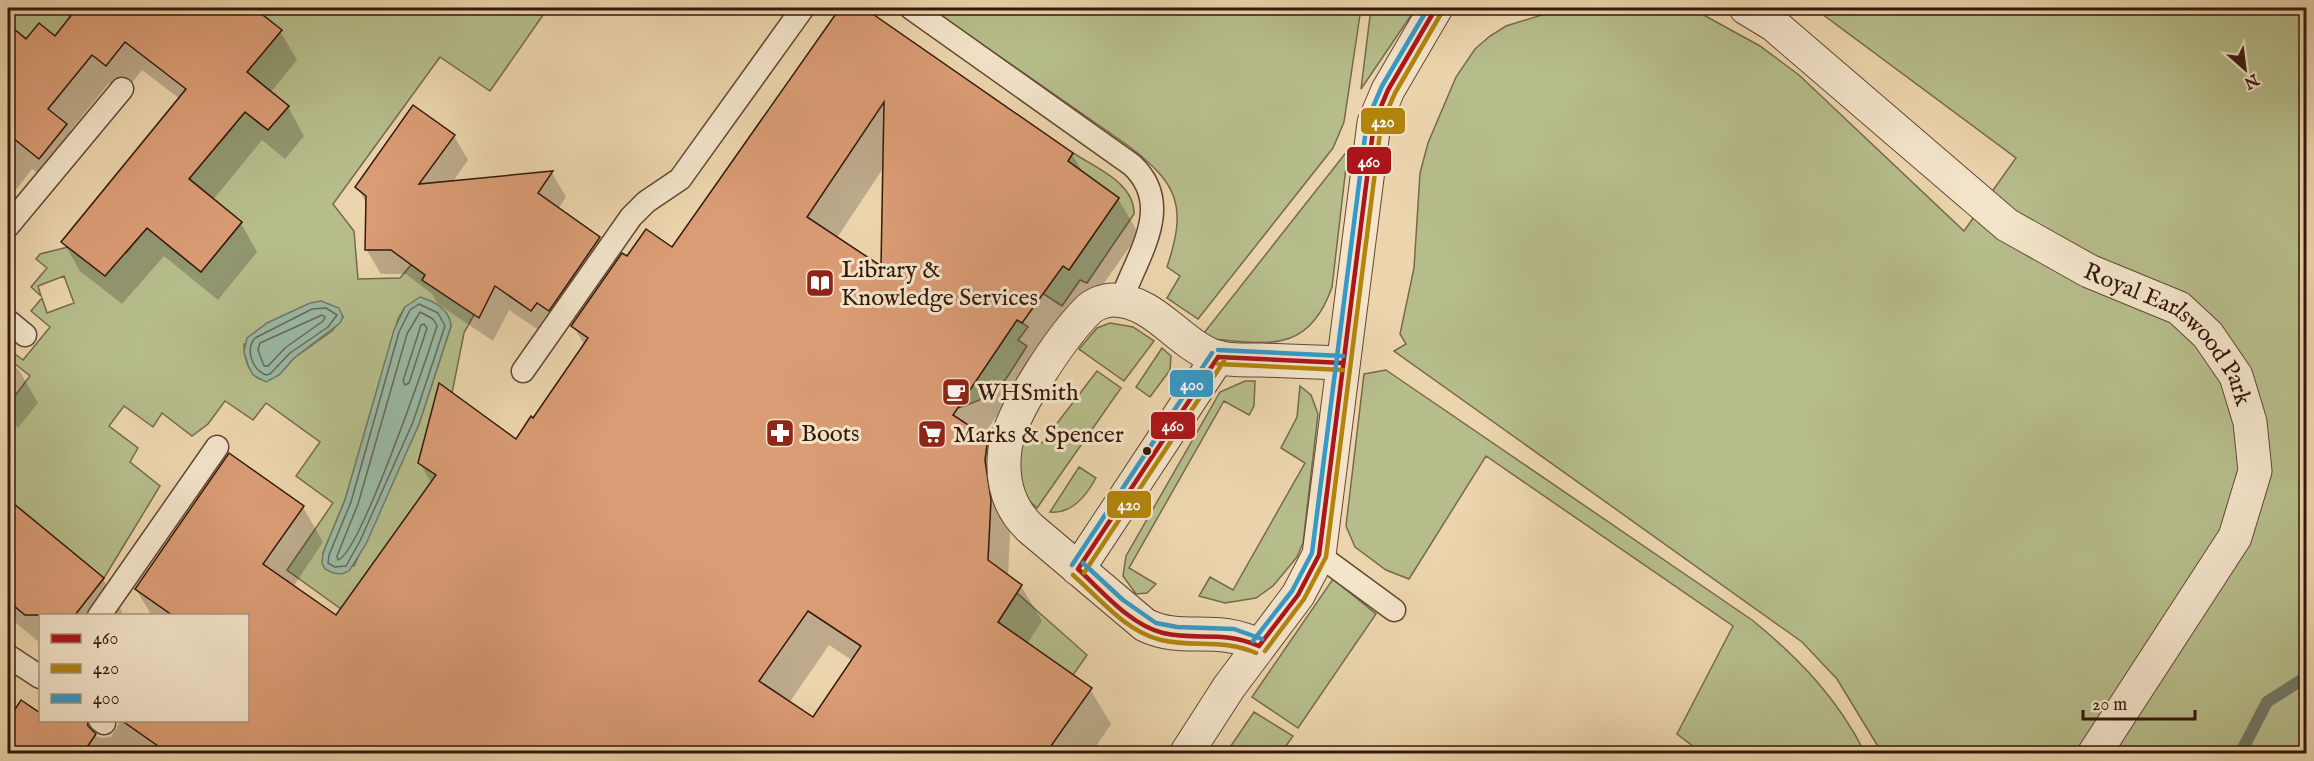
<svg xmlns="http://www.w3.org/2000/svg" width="2314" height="761" font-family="'IM FELL English',serif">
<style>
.green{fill:#b6bd8b;stroke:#766a4a;stroke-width:1.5;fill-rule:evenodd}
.water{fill:#9ab9a5;stroke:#727967;stroke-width:1.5}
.shadow{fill:#0003;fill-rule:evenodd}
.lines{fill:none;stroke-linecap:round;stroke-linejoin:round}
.shore{stroke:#686857;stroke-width:1.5}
.stream{stroke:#727967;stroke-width:12}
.building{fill:#da9c75;stroke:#351809;stroke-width:1.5;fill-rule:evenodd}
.lane-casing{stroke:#634732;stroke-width:25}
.street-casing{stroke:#634732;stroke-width:35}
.lane{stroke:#f3e4ca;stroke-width:22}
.street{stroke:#f3e4ca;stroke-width:33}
.bus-1-casing{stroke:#f3e4ca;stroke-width:9}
.bus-2-casing{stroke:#f3e4ca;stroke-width:9}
.bus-3-casing{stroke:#f3e4ca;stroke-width:9}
.bus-1{stroke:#ac151a;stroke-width:4.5}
.bus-2{stroke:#b2840e;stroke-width:4.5}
.bus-3{stroke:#359ac9;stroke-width:4.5}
.bus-dot{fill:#351809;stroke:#f3e4ca;stroke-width:2}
.labels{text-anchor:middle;stroke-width:6;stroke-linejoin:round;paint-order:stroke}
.poi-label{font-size:24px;fill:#351809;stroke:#f3e4ca;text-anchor:start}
.street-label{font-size:24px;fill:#351809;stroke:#f3e4ca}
.line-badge{stroke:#f3e4ca;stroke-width:2}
.badge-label{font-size:16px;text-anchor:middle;font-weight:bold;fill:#fff}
</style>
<rect width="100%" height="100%" fill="#ecd5ad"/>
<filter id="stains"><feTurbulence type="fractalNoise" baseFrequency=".00333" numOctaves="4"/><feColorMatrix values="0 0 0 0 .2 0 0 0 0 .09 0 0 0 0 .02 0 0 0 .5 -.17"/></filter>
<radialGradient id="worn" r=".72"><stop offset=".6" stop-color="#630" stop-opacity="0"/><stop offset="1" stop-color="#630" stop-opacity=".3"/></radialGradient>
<!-- green -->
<path class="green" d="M 8,8 L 77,8 L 55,36 L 39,24 L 27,39 L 8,24 Z
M 254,8 L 548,8 L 490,91 L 440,57 L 333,204 L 354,231 L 358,279 L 400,278 L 411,265 L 482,300 L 464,333 L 439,458 L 445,463 L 341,609 L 287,570 L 333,503 L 296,476 L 320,442 L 266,403 L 253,420 L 225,401 L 208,424 L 192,436 L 162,413 L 153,427 L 124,406 L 109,426 L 138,448 L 130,462 L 160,486 L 104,578 L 8,499 L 8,405 L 30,376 L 10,360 L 15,354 L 23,360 L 50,327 L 31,311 L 42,298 L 47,313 L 74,303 L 64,276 L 38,286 L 41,296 L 31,287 L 47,268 L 36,259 L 40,254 L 68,247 L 126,253 L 147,228 L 201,272 L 242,222 L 185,175 L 222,140 L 245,112 L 268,130 L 289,106 L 247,72 L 281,30 ZM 428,300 L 447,314 L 451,326 L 419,424 L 354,566 L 323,553 L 345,500 L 398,319 L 405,307 ZM 343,317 L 332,331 L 294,358 L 279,375 L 259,379 C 248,371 244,357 244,344 Z
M 930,8 L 1361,8 L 1344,122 L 1333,148 L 1198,319 L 1167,298 L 1180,276 L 1167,267 C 1187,207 1179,185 1130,147 Z
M 1371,8 L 1416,8 L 1361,89 Z
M 1564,8 L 1691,8 L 1760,46 L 1799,75 L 1964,231 L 2016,158 L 1814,8 L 2306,8 L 2306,753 L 1882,753 L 1837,679 L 1802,642 L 1394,351 L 1406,344 L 1400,334 L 1414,268 L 1420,173 L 1428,143 L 1456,77 L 1475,49 L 1490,36 L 1506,26 Z
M 1348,150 L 1332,287 C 1307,359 1261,342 1200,338 Z
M 1073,153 C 1096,168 1135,183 1134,214 L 1087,283 L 1080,280 L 1062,306 L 1019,278 L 1017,235 L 1069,270 L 1119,198 L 1068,161 Z
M 998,306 L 1028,327 L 1018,340 L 1027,346 C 1002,384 1003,394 958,408 Z
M 1110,323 L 1133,327 L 1154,341 L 1124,381 L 1079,349 L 1097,328 Z
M 1162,348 L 1171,356 L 1170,370 L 1150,397 L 1136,387 Z
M 1386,370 L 1752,620 C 1799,658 1838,699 1865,753 L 1702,753 L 1677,734 L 1733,626 L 1486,456 L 1409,579 L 1386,570 L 1355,547 L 1346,526 L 1364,374 Z
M 1097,371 L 1121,388 L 1037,508 L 1018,490 L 1021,429 L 1042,443 Z
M 1245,381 L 1255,381 L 1254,406 L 1249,415 L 1224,401 L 1129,568 L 1156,584 L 1147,593 L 1136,594 L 1123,576 L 1126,556 L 1220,392 Z
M 1300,386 L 1311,395 L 1318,414 L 1303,543 L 1297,557 L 1273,586 L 1256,598 L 1225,603 L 1199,596 L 1210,577 L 1233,590 L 1305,463 L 1281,448 L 1297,417 Z
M 1079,467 L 1096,478 C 1086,496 1072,514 1050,512 Z
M 1333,579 L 1376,614 L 1298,728 L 1252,697 Z
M 1017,593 L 1087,655 L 1073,675 L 998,622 Z
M 1254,712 L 1293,736 L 1281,753 L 1226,753 Z"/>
<!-- water -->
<path class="water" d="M 420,297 C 434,301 450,310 451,326 L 419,424 L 366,544 L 349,571 L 342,574 L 333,573 L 325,569 L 322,563 L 323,553 L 345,500 L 394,330 L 405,307 Z
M 321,301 L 339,308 L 343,317 L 340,323 L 294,358 L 279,375 L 266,382 L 253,375 L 248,365 L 244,352 L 247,338 L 267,323 L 310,303 Z"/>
<!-- shadow -->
<path class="shadow" d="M 79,8 L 252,8 L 280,31 L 297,60 L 270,93 L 288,107 L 304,136 L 285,159 L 262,140 L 213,200 L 241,223 L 257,252 L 218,300 L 164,256 L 122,304 L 80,271 L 63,242 L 180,99 L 142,70 L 123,94 L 109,83 L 70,131 L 83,154 L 56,187 L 32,169 L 8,200 L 8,26 L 27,41 L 55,38 Z
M 841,8 L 861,8 L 1072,154 L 1084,174 L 1118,199 L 1139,234 L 1089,304 L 1038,354 L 983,436 L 987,439 L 1008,475 L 1005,497 L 1010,536 L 1008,576 L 1021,586 L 1042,621 L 1027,644 L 1090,689 L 1111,724 L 1091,754 L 8,754 L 8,722 L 22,702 L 40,715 L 40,720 L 102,738 L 111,737 L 119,724 L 117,720 L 248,720 L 248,616 L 152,616 L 136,589 L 303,507 L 323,542 L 293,587 L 336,617 L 432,484 L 420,463 L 516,441 L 585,346 L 573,326 L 627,258 L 673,249 ZM 884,167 L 882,269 L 837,238 ZM 829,645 L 853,661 L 813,720 L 789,703 Z
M 454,136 L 468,160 L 452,183 L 552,173 L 566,197 L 558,209 L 599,238 L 613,263 L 563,334 L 552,326 L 546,335 L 509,310 L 493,341 L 438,304 L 432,294 L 406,274 L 381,274 L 366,249 L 368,206 L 357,187 Z
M 8,361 L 19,370 L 38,403 L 18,428 L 8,419 Z
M 8,501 L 103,579 L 122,612 L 120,616 L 40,616 L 40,643 L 8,616 Z"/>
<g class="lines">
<!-- shore -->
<path class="shore" d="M 419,304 L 438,313 L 445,326 L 413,422 L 360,541 L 346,566 L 335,567 L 328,563 L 329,555 L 351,502 L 399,332 L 410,310 Z
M 326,308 L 337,315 L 328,327 L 290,353 L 270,374 L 266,375 C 252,369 245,350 255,338 L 312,309 Z
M 420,312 L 433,319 L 437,326 C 427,357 360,554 338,560 L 337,556 L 358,504 L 407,334 Z
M 322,315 L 325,317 L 323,321 L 285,348 L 268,366 L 264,366 L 258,350 L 260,343 Z
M 424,324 L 427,328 L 409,383 L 405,385 L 403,381 L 421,325 Z"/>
<!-- stream -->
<path class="stream" d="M 2240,754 L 2267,702 L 2306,677"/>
</g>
<!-- building -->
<path class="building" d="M 77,8 L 254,8 L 282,30 L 247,72 L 289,106 L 268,130 L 245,112 L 189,179 L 242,222 L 201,272 L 147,228 L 105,276 L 61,242 L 186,89 L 125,42 L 106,66 L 92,55 L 48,109 L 67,124 L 39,159 L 8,134 L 8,24 L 26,39 L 39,23 L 55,36 Z
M 840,8 L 864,8 L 1073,153 L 1068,161 L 1119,198 L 1069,270 L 1063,266 L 1022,323 L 1017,320 L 953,415 L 988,438 L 985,460 L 991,500 L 988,560 L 1022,585 L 998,622 L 1092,688 L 1046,753 L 168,753 L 121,720 L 248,720 L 248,615 L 172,615 L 135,589 L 229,453 L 304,506 L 263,564 L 336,615 L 436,475 L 418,463 L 439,383 L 516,439 L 531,416 L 533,418 L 588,338 L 571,326 L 622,253 L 627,256 L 646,229 L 672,247 ZM 884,102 L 881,266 L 807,217 ZM 808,611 L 861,646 L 813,717 L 759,681 Z
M 413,105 L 455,135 L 419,184 L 553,171 L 538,193 L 600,237 L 549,311 L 537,303 L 531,311 L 495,286 L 479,318 L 422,280 L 425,275 L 391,250 L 365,250 L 366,196 L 355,187 Z
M 8,499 L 104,578 L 75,615 L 25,615 L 8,601 Z
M 21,700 L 40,713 L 40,720 L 87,720 L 88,726 L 96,734 L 83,753 L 8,753 L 8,720 Z"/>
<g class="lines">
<!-- lane casing -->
<g class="lane-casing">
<path id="lane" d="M 911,8 L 1132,165 C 1176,206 1136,257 1121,301
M 8,226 L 122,89
M 8,321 L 25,335
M 523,371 L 631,217 L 646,202 L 680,179 L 803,8
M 1319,555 L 1394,610
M 99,616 L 217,447
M 8,656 L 40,677
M 100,720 L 104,723"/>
</g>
<!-- street casing -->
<g class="street-casing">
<g id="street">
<path id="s1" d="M 1746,8 L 1774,25 L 2007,225 L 2089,271 L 2179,308 L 2208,335 L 2236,376 L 2250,422 L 2255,471 L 2235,537 L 2094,754"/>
<path d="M 1078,569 L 1218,357"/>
<path d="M 1259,646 C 1216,623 1184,644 1145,625 L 1030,528 C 1008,507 1001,480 1005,449 C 1010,413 1061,337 1088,310 C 1094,304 1105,300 1113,300 C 1154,300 1180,345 1216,357 C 1230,361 1246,360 1261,360 C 1288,361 1316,362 1343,363"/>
<path d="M 1186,754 L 1229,687 L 1298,595 L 1319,555 L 1374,123 L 1388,90 L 1436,8"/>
</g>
</g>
<!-- lane -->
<use href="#lane" class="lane"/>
<!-- street -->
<use href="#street" class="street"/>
<!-- bus-1 casing -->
<g class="bus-1-casing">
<path id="bus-1" d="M 1218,357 L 1343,363
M 1078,569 L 1218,357
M 1078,569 C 1102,591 1130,625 1163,633 C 1198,641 1222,630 1259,646
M 1259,646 L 1298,595 L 1319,555 L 1374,123 L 1388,90 L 1436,8"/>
</g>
<!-- bus-2 casing -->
<g class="bus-2-casing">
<path id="bus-2" d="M 1218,364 L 1343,370
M 1084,573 L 1224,361
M 1073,575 C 1098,597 1126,632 1161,640 C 1195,648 1222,638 1256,653
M 1265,651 L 1304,599 L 1326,557 L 1381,125 L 1395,93 L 1442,12"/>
</g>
<!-- bus-3 casing -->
<g class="bus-3-casing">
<path id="bus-3" d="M 1218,350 L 1343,356
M 1083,563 L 1123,600 L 1156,623 L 1177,627 L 1234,629 L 1262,639
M 1072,565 L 1212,353
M 1253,641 L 1292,591 L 1312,553 L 1367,121 L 1382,86 L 1428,8"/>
</g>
<!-- bus-1 -->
<use href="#bus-1" class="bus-1"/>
<!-- bus-2 -->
<use href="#bus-2" class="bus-2"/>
<!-- bus-3 -->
<use href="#bus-3" class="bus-3"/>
</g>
<!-- icons -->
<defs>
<g id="library-square" transform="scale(1.5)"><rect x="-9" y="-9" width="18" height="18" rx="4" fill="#8f2418" stroke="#f3e4ca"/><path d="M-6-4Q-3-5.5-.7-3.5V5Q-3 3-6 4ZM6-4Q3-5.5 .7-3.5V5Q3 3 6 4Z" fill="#fff"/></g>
<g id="cafe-square" transform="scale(1.5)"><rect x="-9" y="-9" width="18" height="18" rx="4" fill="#8f2418" stroke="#f3e4ca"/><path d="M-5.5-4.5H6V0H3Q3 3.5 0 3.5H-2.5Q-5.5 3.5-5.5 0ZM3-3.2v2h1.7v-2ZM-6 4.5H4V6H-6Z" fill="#fff"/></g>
<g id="pharmacy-square" transform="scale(1.5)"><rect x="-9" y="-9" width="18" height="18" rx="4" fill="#8f2418" stroke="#f3e4ca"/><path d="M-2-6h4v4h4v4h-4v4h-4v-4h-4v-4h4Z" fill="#fff"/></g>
<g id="supermarket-square" transform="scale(1.5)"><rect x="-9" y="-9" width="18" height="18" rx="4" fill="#8f2418" stroke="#f3e4ca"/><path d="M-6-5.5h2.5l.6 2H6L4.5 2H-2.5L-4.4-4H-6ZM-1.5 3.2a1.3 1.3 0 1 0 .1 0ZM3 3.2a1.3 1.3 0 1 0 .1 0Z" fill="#fff"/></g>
</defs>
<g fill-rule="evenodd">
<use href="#library-square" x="820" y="283"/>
<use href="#cafe-square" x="956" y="392"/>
<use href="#pharmacy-square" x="780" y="433"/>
<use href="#supermarket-square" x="932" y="434"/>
</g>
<!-- markers -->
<circle class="bus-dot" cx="1147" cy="451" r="5"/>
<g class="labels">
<!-- poi labels -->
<g class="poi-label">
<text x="841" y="277">Library &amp;<tspan x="841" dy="28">Knowledge Services</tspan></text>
<text x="977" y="400">WHSmith</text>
<text x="801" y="441">Boots</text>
<text x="953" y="442">Marks &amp; Spencer</text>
</g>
<!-- street labels -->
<g class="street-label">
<text dy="8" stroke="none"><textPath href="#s1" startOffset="540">Royal Earlswood Park</textPath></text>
</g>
</g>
<g class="line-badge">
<rect x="1360" y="107" width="46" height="28" rx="6" fill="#b2840e"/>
<rect x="1346" y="146" width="46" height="29" rx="6" fill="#ac151a"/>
<rect x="1169" y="369" width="45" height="29" rx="6" fill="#359ac9"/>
<rect x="1150" y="411" width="46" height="29" rx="6" fill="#ac151a"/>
<rect x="1106" y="490" width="46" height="29" rx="6" fill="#b2840e"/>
</g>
<g class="badge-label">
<text x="1383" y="127">420</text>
<text x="1369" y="167">460</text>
<text x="1192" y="390">400</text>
<text x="1173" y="431">460</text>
<text x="1129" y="510">420</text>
</g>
<!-- margin -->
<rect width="2314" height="761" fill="none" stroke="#ecd5ad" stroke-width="30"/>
<rect x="9" y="9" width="2296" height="743" fill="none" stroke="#351809" stroke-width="3"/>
<rect x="15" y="15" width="2284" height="731" fill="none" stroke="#351809" stroke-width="1.5"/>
<!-- legend -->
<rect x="39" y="614" width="210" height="108" fill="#f3e4ca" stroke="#a7927d" stroke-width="1.5"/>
<rect x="51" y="634" width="30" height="9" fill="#ac151a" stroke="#a7927d" stroke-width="1.5"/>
<text x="93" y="644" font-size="18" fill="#351809">460</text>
<rect x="51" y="664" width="30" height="9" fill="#b2840e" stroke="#a7927d" stroke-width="1.5"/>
<text x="93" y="674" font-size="18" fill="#351809">420</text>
<rect x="51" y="694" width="30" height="9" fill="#359ac9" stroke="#a7927d" stroke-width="1.5"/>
<text x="93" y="704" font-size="18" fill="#351809">400</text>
<!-- north arrow -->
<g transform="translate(2245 69) rotate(152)" stroke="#f3e4ca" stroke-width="4.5" paint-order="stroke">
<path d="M0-4.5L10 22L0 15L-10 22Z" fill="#351809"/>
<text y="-9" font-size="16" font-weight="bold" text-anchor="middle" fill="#351809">N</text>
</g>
<!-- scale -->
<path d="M2083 710v9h112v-9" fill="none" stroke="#351809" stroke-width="3"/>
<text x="2092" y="710" font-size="18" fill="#351809" stroke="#f3e4ca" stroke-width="4.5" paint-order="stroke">20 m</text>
<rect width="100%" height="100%" filter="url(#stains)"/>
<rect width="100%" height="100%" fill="url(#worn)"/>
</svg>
